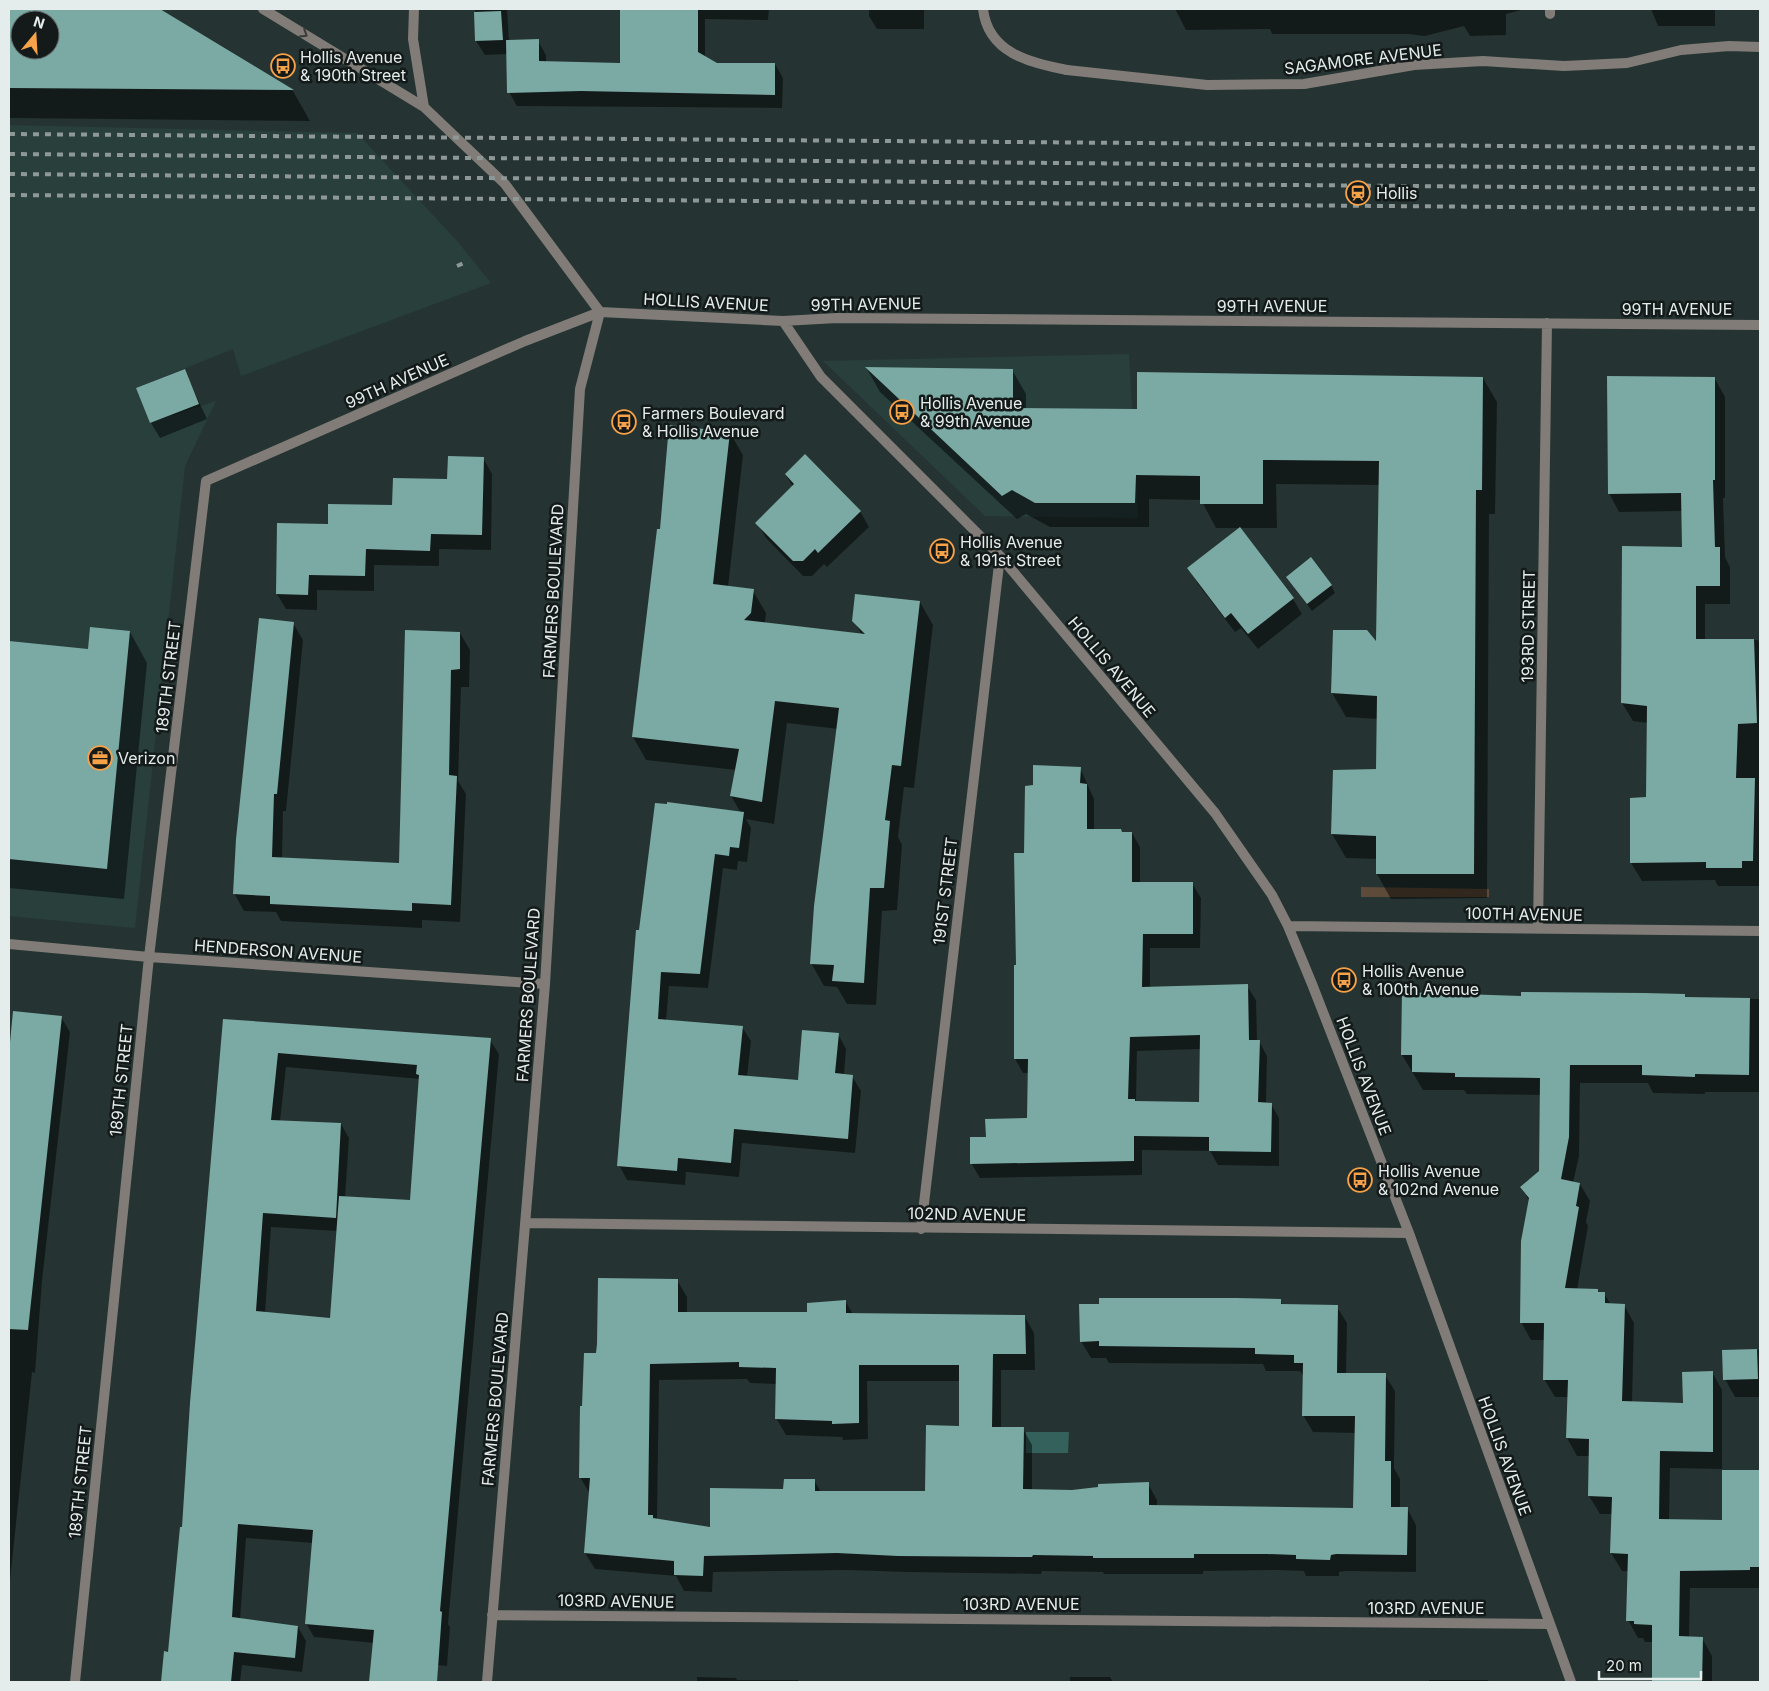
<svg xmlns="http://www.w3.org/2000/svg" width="1769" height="1691" font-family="Inter,sans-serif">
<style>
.built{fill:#283f3c}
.green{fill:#5d4a38}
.water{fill:#34615c}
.shadow{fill:#0007;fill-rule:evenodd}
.building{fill:#7ba9a4;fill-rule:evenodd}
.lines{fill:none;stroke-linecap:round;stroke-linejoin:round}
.pedestrian{stroke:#817c78;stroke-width:10}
.minor{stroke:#817c78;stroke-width:10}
.rail{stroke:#8d9897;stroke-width:4;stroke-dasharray:6 6;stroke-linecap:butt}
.oneway{stroke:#3a3c3a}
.labels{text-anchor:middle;stroke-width:5;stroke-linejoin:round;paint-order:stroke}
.poi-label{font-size:16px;fill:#e5edec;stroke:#131a19;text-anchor:start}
.street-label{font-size:16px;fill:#e5edec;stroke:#131a19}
</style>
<rect width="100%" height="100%" fill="#253432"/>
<!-- built -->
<path class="built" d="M 9,125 L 357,133 L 458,242 L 491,283 L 241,376 L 233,349 L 136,388 L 150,423 L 216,401 L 185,466 L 135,928 L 9,916 Z
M 1129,354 L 1138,518 L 985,516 L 823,361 Z"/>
<!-- green -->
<path class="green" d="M 1361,887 L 1489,889 L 1489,897 L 1361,897 Z"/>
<!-- water -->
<path class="water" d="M 1026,1432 L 1069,1432 L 1068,1453 L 1026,1453 Z"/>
<!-- shadow -->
<path class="shadow" d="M 9,9 L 157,9 L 293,91 L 310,121 L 9,118 ZM 20,20 L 50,20 L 50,50 L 20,50 Z
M 475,9 L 507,9 L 509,41 L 538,41 L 546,55 L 546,62 L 622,64 L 621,9 L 769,9 L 768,20 L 705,19 L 705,58 L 717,64 L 775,64 L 783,78 L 782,108 L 517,106 L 509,92 L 508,54 L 485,55 L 476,41 Z
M 869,9 L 924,9 L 924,29 L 877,29 L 869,16 Z
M 1175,9 L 1520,9 L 1521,10 L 1506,14 L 1506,35 L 1470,36 L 1464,26 L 1425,36 L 1408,34 L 1272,34 L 1270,29 L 1186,30 Z
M 1651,9 L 1715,9 L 1715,26 L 1658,26 Z
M 867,369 L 1012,370 L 1026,394 L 1026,409 L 1138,411 L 1483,378 L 1497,402 L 1495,514 L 1489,514 L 1487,898 L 1391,899 L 1377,874 L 1377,859 L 1346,858 L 1332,834 L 1377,771 L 1378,719 L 1346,717 L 1332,693 L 1377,645 L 1380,485 L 1276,484 L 1277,528 L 1216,528 L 1201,500 L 1149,499 L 1149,527 L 1050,527 L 1026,514 L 1017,519 L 880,392 Z
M 184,370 L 207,419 L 160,438 L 151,423 L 137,389 Z
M 1715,379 L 1725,397 L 1725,498 L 1723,498 L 1725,557 L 1730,567 L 1730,604 L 1705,604 L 1705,641 L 1758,640 L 1760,645 L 1760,886 L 1718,886 L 1715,880 L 1642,881 L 1631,863 L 1647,798 L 1648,723 L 1633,721 L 1622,703 L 1683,548 L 1682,511 L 1619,512 L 1609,493 Z
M 730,433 L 743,455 L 728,587 L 753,591 L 766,613 L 765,623 L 862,635 L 854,621 L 920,602 L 933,625 L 914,788 L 904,787 L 898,837 L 902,845 L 897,910 L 882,911 L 876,1005 L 847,1004 L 837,987 L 824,986 L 811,963 L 838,729 L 787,723 L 774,824 L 746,819 L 751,828 L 747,862 L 738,861 L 737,870 L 723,868 L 708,988 L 669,986 L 666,1021 L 742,1027 L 751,1041 L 747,1077 L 799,1082 L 838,1034 L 846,1049 L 844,1075 L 852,1076 L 861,1091 L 855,1153 L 742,1143 L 739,1177 L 686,1172 L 685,1185 L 627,1180 L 619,1165 L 640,931 L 741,813 L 731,796 L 736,770 L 646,760 L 633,737 L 658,530 L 661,530 Z
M 483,458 L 492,474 L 491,550 L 439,549 L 439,566 L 374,565 L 374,591 L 317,590 L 317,610 L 286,609 L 277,594 L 329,526 L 393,506 L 449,480 Z
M 786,475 L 860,511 L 869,527 L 827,567 L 824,564 L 812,576 L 803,576 L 766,538 L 757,523 L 793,487 Z
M 1240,529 L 1293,599 L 1302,614 L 1258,649 L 1241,628 L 1235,632 L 1198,584 L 1189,568 Z
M 1287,578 L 1331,585 L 1335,593 L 1312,611 Z
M 293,623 L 303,640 L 286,811 L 283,811 L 282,858 L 401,864 L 460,633 L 470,650 L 469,687 L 461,687 L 458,781 L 466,794 L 460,922 L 422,920 L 422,928 L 281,921 L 276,912 L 244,911 L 234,893 Z
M 130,632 L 147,663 L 124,899 L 9,888 L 9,643 L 89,651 Z
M 1080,768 L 1094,799 L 1094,830 L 1132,833 L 1140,847 L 1140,883 L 1192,883 L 1201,898 L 1200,948 L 1150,948 L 1150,988 L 1247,986 L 1256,1000 L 1257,1041 L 1259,1041 L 1267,1056 L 1266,1104 L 1271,1104 L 1279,1118 L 1279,1166 L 1218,1165 L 1210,1151 L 1142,1150 L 1142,1175 L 980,1178 L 971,1163 L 987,1138 L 1028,1119 L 1029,1073 L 1023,1073 L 1015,1059 L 1017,967 L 1025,854 L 1034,786 ZM 1201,1049 L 1200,1104 L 1136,1102 L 1137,1051 Z
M 1685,995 L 1686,998 L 1760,999 L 1760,1092 L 1705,1092 L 1705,1094 L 1653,1093 L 1648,1083 L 1580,1083 L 1579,1156 L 1573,1183 L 1580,1184 L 1590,1201 L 1586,1222 L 1588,1226 L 1577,1290 L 1597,1290 L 1599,1293 L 1604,1293 L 1611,1305 L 1624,1305 L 1634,1323 L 1632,1402 L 1684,1404 L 1712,1372 L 1722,1390 L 1722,1469 L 1670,1468 L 1669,1520 L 1723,1521 L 1724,1471 L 1760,1472 L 1760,1588 L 1690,1588 L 1689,1638 L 1702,1638 L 1712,1656 L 1712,1682 L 1653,1682 L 1653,1642 L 1645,1642 L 1643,1638 L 1638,1638 L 1628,1620 L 1629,1571 L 1622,1571 L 1611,1553 L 1612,1514 L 1600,1514 L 1589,1496 L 1590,1456 L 1577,1456 L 1567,1438 L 1569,1397 L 1555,1397 L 1544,1379 L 1545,1340 L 1531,1340 L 1521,1322 L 1529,1201 L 1522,1188 L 1540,1172 L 1541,1095 L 1467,1094 L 1464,1090 L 1423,1090 L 1402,1055 L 1522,997 Z
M 61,1017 L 70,1032 L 42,1281 L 35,1373 L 32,1372 L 9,1590 L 9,1043 Z
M 224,1020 L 490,1040 L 499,1054 L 448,1624 L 450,1627 L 447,1666 L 415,1663 L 414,1682 L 370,1682 L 374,1643 L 314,1637 L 306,1623 L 313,1543 L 246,1538 L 240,1620 L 298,1627 L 306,1641 L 302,1672 L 242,1665 L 240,1682 L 162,1682 L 165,1653 L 169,1653 L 183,1528 ZM 286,1067 L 420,1079 L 411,1202 L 345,1198 L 349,1138 L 341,1124 L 280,1121 ZM 271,1227 L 337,1231 L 331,1320 L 265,1313 Z
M 677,1280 L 687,1297 L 687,1313 L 809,1314 L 846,1302 L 853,1314 L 1025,1317 L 1034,1333 L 1035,1370 L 1001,1370 L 1001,1428 L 1023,1429 L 1032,1445 L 1032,1490 L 1072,1491 L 1148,1484 L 1157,1500 L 1157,1506 L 1354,1509 L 1356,1433 L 1313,1432 L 1303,1415 L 1304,1377 L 1300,1371 L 1266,1371 L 1263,1364 L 1109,1363 L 1106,1358 L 1091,1358 L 1081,1341 L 1280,1300 L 1283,1305 L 1337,1307 L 1347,1323 L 1346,1374 L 1385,1375 L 1395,1391 L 1394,1468 L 1400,1479 L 1400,1508 L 1407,1508 L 1416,1525 L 1416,1572 L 1346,1571 L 1339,1572 L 1339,1576 L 1306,1576 L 1304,1571 L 1277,1570 L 1203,1571 L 1203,1574 L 1104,1574 L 1103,1572 L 1042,1571 L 1041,1574 L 908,1572 L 847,1570 L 713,1572 L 712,1592 L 684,1591 L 676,1576 L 595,1569 L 585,1553 L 590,1494 L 580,1477 L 583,1407 L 597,1355 ZM 747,1379 L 750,1383 L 777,1384 L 776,1418 L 786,1435 L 842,1437 L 843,1440 L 868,1439 L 867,1381 L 960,1381 L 960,1427 L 926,1493 L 821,1492 L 814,1480 L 785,1490 L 711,1529 L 657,1520 L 659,1380 Z
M 1760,1350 L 1760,1397 L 1735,1397 L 1725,1379 L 1724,1351 Z
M 697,1677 L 736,1678 L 737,1680 L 798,1680 L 800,1682 L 697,1682 Z
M 1070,1677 L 1110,1677 L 1113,1682 L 1070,1682 Z
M 1429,1680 L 1488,1680 L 1489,1682 L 1429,1682 Z
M 874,1681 L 911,1681 L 912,1682 L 874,1682 Z"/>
<!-- building -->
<path class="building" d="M 9,9 L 160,9 L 294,90 L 9,88 ZM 20,20 L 50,20 L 50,50 L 20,50 Z
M 620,9 L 698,9 L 698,52 L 717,63 L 775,63 L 775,95 L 581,91 L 507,93 L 506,40 L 539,39 L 539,61 L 620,63 Z
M 501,11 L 503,40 L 475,41 L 474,12 Z
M 865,367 L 1013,369 L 1013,408 L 1137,409 L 1137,372 L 1483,377 L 1482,490 L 1476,490 L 1474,874 L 1376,874 L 1376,836 L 1331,834 L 1333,770 L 1376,769 L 1377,696 L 1331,693 L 1333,630 L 1367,630 L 1376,641 L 1379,461 L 1263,460 L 1263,504 L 1200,504 L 1200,476 L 1136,475 L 1135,503 L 1035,503 L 1012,490 L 1002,496 Z
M 185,369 L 199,404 L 150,423 L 136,388 Z
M 1607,376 L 1715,377 L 1715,480 L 1713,480 L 1715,547 L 1720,547 L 1720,586 L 1696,586 L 1696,639 L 1754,639 L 1757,723 L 1738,724 L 1736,778 L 1755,778 L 1753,861 L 1742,861 L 1742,868 L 1706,868 L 1706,862 L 1630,863 L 1630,798 L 1646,797 L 1647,706 L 1621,703 L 1622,546 L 1682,547 L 1681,493 L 1608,494 Z
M 669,425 L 730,432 L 713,584 L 754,589 L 751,613 L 744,620 L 865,634 L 852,621 L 855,594 L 920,601 L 901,766 L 892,765 L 885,820 L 890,821 L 884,888 L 870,888 L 864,983 L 832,981 L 834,965 L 810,964 L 814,906 L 839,708 L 775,701 L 762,802 L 730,796 L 739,749 L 632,737 L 657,529 L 660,529 Z
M 805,454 L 861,511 L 818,553 L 815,549 L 803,561 L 793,561 L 755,523 L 794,484 L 785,474 Z
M 448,456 L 484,457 L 482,535 L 431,534 L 430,551 L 366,549 L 365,576 L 309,575 L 308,595 L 276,594 L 277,523 L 328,524 L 328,504 L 392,505 L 393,478 L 447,479 Z
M 1240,527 L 1294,598 L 1248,634 L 1231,613 L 1225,618 L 1187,568 Z
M 1311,557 L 1332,585 L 1307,604 L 1286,577 Z
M 259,618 L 294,622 L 277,794 L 274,794 L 272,857 L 399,863 L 405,630 L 460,632 L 460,669 L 451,670 L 449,775 L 457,776 L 451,905 L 412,903 L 412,911 L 270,904 L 270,896 L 233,894 L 236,839 Z
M 90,627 L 130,631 L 107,869 L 9,859 L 9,641 L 88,649 Z
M 1033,765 L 1081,767 L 1080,783 L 1087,784 L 1087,829 L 1121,829 L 1122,832 L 1132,832 L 1132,882 L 1193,882 L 1193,934 L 1143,934 L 1142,987 L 1248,984 L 1249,1040 L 1260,1040 L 1258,1102 L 1272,1103 L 1271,1152 L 1209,1151 L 1209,1137 L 1134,1136 L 1134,1161 L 970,1164 L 970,1137 L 986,1137 L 985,1119 L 1027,1118 L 1028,1059 L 1014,1059 L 1014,965 L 1016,965 L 1014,853 L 1024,853 L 1025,786 L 1033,785 ZM 1200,1035 L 1199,1102 L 1135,1101 L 1135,1099 L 1128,1099 L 1130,1037 Z
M 667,802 L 744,812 L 739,848 L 730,847 L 729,856 L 715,854 L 700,974 L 661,972 L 658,1019 L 743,1026 L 738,1075 L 798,1080 L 802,1030 L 839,1033 L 835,1073 L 853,1075 L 848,1139 L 734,1129 L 731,1163 L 678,1158 L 677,1171 L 617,1166 L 636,930 L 639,930 L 655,803 L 667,804 Z
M 1402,992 L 1521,996 L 1521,992 L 1644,993 L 1685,994 L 1685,997 L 1750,998 L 1749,1075 L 1695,1074 L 1695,1077 L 1642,1075 L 1642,1065 L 1570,1065 L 1569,1137 L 1561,1179 L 1580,1183 L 1576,1206 L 1579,1207 L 1565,1288 L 1598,1289 L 1598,1292 L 1605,1292 L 1605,1303 L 1625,1304 L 1622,1401 L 1683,1403 L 1682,1372 L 1713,1371 L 1713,1452 L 1660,1451 L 1659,1519 L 1722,1520 L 1722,1470 L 1760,1470 L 1760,1567 L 1750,1567 L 1750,1570 L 1680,1571 L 1679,1636 L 1703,1637 L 1702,1682 L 1652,1682 L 1652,1625 L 1634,1624 L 1634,1621 L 1626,1621 L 1628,1554 L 1610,1553 L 1612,1497 L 1588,1496 L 1589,1439 L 1566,1438 L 1568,1380 L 1543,1380 L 1544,1323 L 1520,1323 L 1521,1241 L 1529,1198 L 1520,1187 L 1539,1171 L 1540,1078 L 1455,1077 L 1455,1073 L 1412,1072 L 1412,1055 L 1401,1055 Z
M 13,1011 L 62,1016 L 28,1330 L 9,1329 L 9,1053 Z
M 223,1019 L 491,1038 L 440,1611 L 442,1612 L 437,1682 L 369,1682 L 374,1630 L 305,1624 L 313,1530 L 238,1524 L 232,1617 L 298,1626 L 295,1658 L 234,1652 L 231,1682 L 161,1682 L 164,1651 L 168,1652 L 180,1527 L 182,1527 L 190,1403 ZM 278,1053 L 417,1065 L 416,1074 L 419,1075 L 410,1200 L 339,1196 L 330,1318 L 256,1311 L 263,1213 L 336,1218 L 341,1123 L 271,1120 Z
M 598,1278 L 678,1279 L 678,1312 L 807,1312 L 807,1303 L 846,1300 L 846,1313 L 1025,1315 L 1026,1354 L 993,1354 L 992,1427 L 1024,1427 L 1023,1489 L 1072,1490 L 1098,1487 L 1098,1484 L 1149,1482 L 1149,1505 L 1353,1508 L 1355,1416 L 1302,1416 L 1303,1363 L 1294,1363 L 1294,1355 L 1255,1354 L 1255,1348 L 1099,1346 L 1099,1341 L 1080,1342 L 1079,1304 L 1099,1304 L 1099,1298 L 1236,1298 L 1281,1299 L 1281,1304 L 1338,1305 L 1337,1373 L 1386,1373 L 1385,1461 L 1391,1461 L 1391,1507 L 1408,1507 L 1407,1555 L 1336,1554 L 1331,1555 L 1330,1560 L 1296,1559 L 1296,1555 L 1267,1554 L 1194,1554 L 1194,1558 L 1093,1558 L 1093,1556 L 1033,1555 L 1032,1557 L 898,1556 L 837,1553 L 704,1556 L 703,1576 L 674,1575 L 674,1561 L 584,1553 L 590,1478 L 579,1478 L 580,1406 L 582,1406 L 584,1353 L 596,1353 L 597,1344 ZM 739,1362 L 739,1367 L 776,1368 L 775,1419 L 832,1421 L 832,1424 L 859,1423 L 859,1365 L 959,1365 L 959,1426 L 926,1425 L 925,1491 L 815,1491 L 815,1479 L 784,1479 L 783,1489 L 710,1488 L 710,1527 L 653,1518 L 653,1515 L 648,1515 L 650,1364 Z
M 1757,1349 L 1758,1379 L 1723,1380 L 1722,1350 Z"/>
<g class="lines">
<!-- pedestrian -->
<path class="pedestrian" d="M 1067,70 L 1207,85 L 1304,84 L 1414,65 L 1483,61 L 1564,66 L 1627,63 L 1681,50 L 1729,46 L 1760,47"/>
<!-- minor -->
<path class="minor" d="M 263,9 L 424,107 L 505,184 L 600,312
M 414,9 L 413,39 L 424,107
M 983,9 C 988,53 1030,63 1067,70
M 1550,9 L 1550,14
M 783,321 L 837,318 L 1760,325
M 1288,926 L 1760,931
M 1538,929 L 1547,323
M 9,944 L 149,957 L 545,984
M 525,1223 L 1409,1233
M 921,1229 L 1000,556
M 492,1615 L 1549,1624
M 75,1682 L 149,957 L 206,481 L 525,341 L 600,312 L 783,321 L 821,377 L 1000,556 L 1215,813 L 1272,895 L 1288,926 L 1312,984 L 1409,1233 L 1571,1682
M 487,1682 L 545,984 L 580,389 L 600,312"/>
<!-- rail -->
<path class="rail" d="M 9,134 L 1760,148
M 9,154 L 1760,169
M 9,174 L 1760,189
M 9,195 L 1760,209
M 457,266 L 466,262"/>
</g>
<!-- one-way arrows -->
<defs><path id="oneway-chevron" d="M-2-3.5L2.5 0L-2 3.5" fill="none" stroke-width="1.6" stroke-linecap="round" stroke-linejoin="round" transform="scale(1.25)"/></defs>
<use class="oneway" href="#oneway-chevron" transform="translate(304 34) rotate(32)"/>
<!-- icons -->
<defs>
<g id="bus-ring" transform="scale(1.25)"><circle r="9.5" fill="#131a19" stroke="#f7a149" stroke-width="1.5"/><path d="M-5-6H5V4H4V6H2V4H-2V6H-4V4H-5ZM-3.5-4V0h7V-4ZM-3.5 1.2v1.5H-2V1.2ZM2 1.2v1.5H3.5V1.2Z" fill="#f7a149"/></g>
<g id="station-ring" transform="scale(1.25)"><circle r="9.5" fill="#131a19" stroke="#f7a149" stroke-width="1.5"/><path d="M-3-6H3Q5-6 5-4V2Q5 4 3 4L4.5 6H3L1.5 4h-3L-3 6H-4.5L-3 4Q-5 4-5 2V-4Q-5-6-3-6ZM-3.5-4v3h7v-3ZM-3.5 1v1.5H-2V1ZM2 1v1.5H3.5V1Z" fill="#f7a149"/></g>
<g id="office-ring" transform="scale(1.25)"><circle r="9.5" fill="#131a19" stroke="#f7a149" stroke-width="1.5"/><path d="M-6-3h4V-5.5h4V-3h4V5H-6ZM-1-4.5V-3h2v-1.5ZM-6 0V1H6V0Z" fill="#f7a149"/></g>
</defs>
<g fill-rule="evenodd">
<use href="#bus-ring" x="283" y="66"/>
<use href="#station-ring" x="1358" y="193"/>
<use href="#bus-ring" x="902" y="412"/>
<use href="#bus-ring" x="624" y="422"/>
<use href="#bus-ring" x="942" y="551"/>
<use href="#office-ring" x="100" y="758"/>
<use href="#bus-ring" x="1344" y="980"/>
<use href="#bus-ring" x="1360" y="1180"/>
</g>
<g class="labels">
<!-- poi labels -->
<g class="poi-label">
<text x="300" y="63">Hollis Avenue<tspan x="300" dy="18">&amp; 190th Street</tspan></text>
<text x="1376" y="199">Hollis</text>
<text x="920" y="409">Hollis Avenue<tspan x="920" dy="18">&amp; 99th Avenue</tspan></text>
<text x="642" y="419">Farmers Boulevard<tspan x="642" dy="18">&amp; Hollis Avenue</tspan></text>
<text x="960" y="548">Hollis Avenue<tspan x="960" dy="18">&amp; 191st Street</tspan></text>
<text x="118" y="764">Verizon</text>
<text x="1362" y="977">Hollis Avenue<tspan x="1362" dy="18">&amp; 100th Avenue</tspan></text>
<text x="1378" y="1177">Hollis Avenue<tspan x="1378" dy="18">&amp; 102nd Avenue</tspan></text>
</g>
<!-- street labels -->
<g class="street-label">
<text transform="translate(1363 59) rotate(-7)" y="6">SAGAMORE AVENUE</text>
<text transform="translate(706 302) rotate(3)" y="6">HOLLIS AVENUE</text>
<text transform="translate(866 304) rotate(-1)" y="6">99TH AVENUE</text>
<text x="1272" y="312">99TH AVENUE</text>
<text x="1677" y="315">99TH AVENUE</text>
<text transform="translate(397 381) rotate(-24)" y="6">99TH AVENUE</text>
<text transform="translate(553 591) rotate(-87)" y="6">FARMERS BOULEVARD</text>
<text transform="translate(1528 626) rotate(-89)" y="6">193RD STREET</text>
<text transform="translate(1112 667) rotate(50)" y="6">HOLLIS AVENUE</text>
<text transform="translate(168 677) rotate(-83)" y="6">189TH STREET</text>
<text transform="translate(945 891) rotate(-83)" y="6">191ST STREET</text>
<text transform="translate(1524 914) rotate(1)" y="6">100TH AVENUE</text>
<text transform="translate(278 951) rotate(4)" y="6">HENDERSON AVENUE</text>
<text transform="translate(528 995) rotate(-86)" y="6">FARMERS BOULEVARD</text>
<text transform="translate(1364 1076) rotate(69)" y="6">HOLLIS AVENUE</text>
<text transform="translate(121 1080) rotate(-84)" y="6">189TH STREET</text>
<text transform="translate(967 1214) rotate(1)" y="6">102ND AVENUE</text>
<text transform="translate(495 1399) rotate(-85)" y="6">FARMERS BOULEVARD</text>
<text transform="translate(1505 1456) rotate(70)" y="6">HOLLIS AVENUE</text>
<text transform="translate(80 1482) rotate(-84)" y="6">189TH STREET</text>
<text transform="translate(616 1601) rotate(1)" y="6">103RD AVENUE</text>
<text x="1021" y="1610">103RD AVENUE</text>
<text x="1426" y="1614">103RD AVENUE</text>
</g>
</g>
<!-- border -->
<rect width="1769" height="1691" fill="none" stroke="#e5edec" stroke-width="20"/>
<!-- north arrow -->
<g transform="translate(35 35) rotate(18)"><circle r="24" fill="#131a19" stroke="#676e6d"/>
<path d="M0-4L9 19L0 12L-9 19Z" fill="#f7a149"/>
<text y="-8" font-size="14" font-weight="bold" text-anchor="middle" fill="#e5edec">N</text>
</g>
<!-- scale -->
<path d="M1599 1671v8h102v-8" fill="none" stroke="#e5edec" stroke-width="2.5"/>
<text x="1606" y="1671" font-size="15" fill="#e5edec" stroke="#131a19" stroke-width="4" paint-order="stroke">20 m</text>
</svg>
